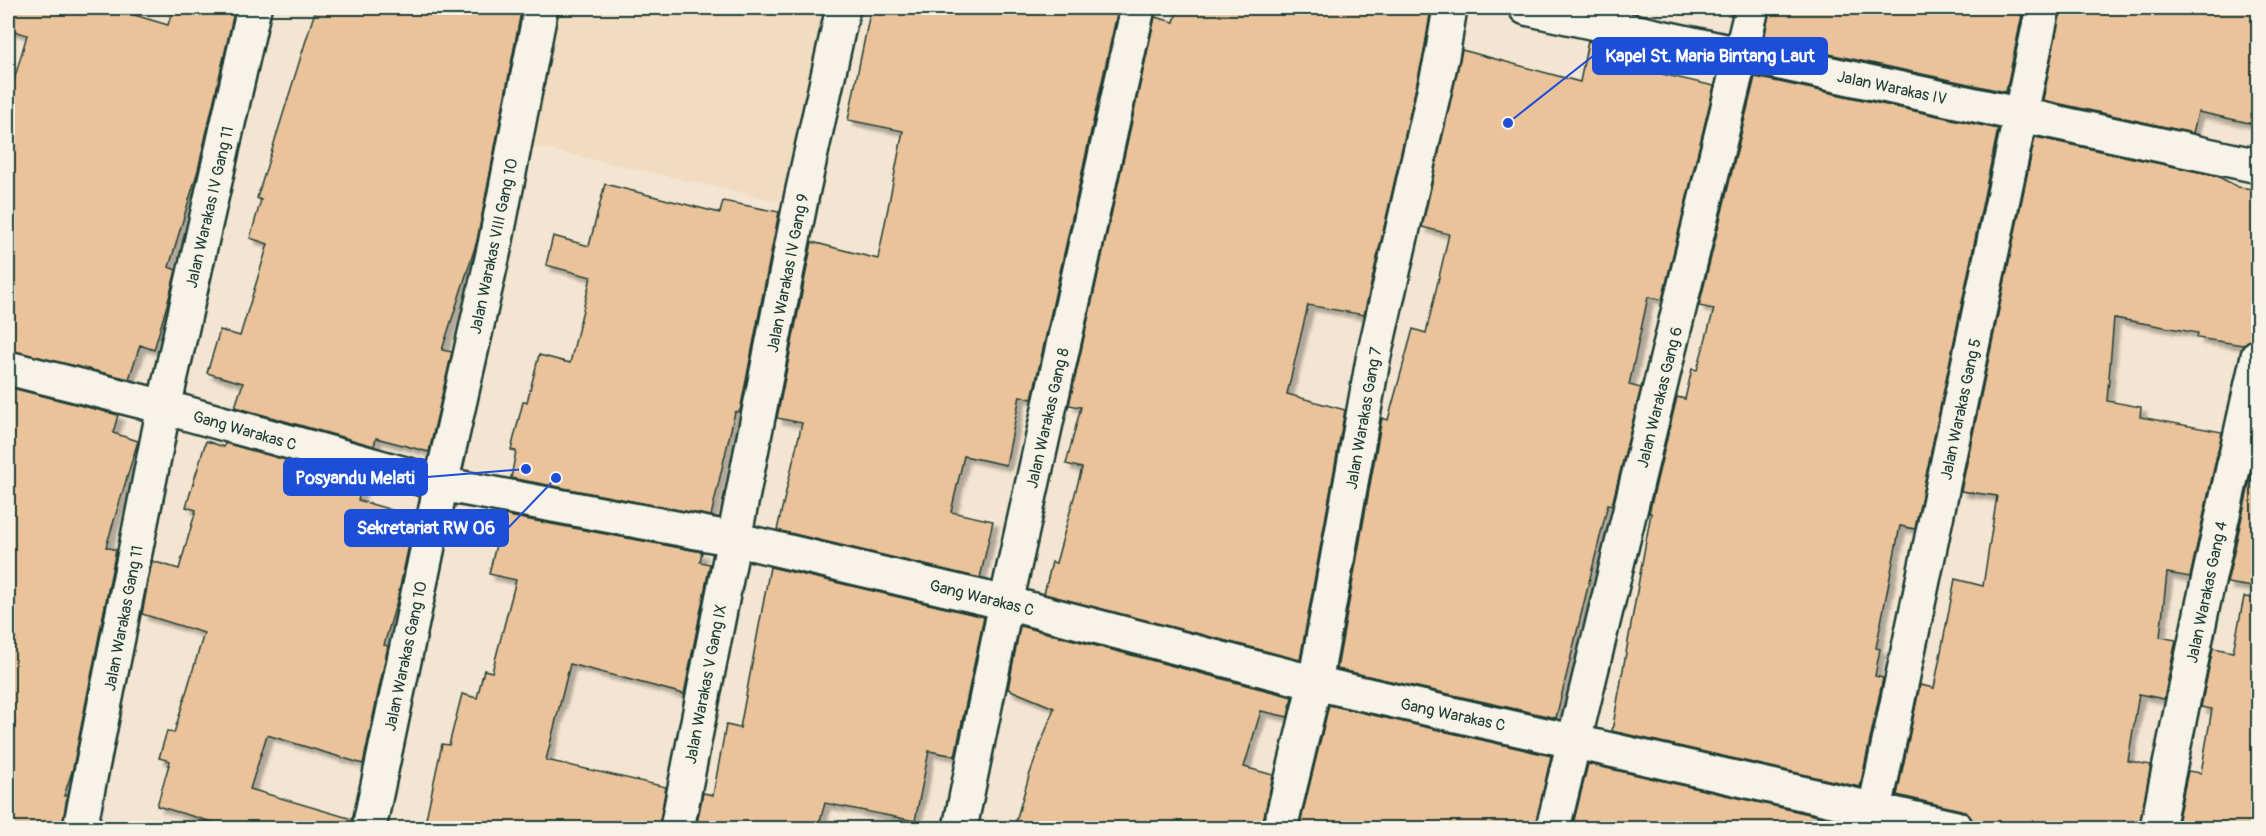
<svg xmlns="http://www.w3.org/2000/svg" width="2266" height="836" font-family="Pangolin,sans-serif">
<style>
.built{fill:#f1dbc1}
.building{fill:#ebc39b;stroke:#1f3d34;stroke-width:1.5;filter:url(#shadow)}
.lines{fill:none;stroke-linecap:round;stroke-linejoin:round}
.minor-casing{stroke:#1f3d34;stroke-width:38}
.minor{stroke:#f7f3e8;stroke-width:33}
.labels{text-anchor:middle;stroke-width:4.5;stroke-linejoin:round;paint-order:stroke}
.street-label{font-size:16px;fill:#1f3d34;stroke:#f7f3e8}
.leader{fill:none;stroke:#1d4ed8;stroke-width:2}
.callout-dot{fill:#1d4ed8;stroke:#f7f3e8;stroke-width:2}
.callout{fill:#1d4ed8;stroke:#1d4ed8;stroke-width:2}
.callout-label{font-size:18px;text-anchor:middle;font-weight:bold;fill:#fff}
</style>
<defs>
<filter id="shadow"><feDropShadow dx="5.5" dy="5.5" stdDeviation="1.5" flood-color="#0004"/></filter>
</defs>
<rect width="100%" height="100%" fill="#f3e5d1"/>
<filter id="ink" filterUnits="userSpaceOnUse"><feTurbulence type="fractalNoise" baseFrequency=".0167" numOctaves="2"/><feDisplacementMap in="SourceGraphic" scale="12" xChannelSelector="R" yChannelSelector="G"/><feConvolveMatrix kernelMatrix="1 2 1 2 8 2 1 2 1" color-interpolation-filters="sRGB"/></filter>
<g filter="url(#ink)">
<!-- built -->
<path class="built" d="M 559,8 L 826,8 L 783,202 L 528,145 Z"/>
<!-- building -->
<path class="building" d="M 8,8 L 111,8 L 168,25 L 173,8 L 235,8 L 198,170 L 169,267 L 176,270 L 169,298 L 154,350 L 140,345 L 129,379 L 8,350 L 8,101 L 27,35 L 8,29 Z
M 316,8 L 507,8 L 521,12 L 477,241 L 442,350 L 452,352 L 429,452 L 376,438 L 374,446 L 235,407 L 243,383 L 207,373 L 220,330 L 240,336 L 268,244 L 250,238 L 261,200 L 257,198 Z
M 871,8 L 1118,9 L 1032,399 L 1020,396 L 1006,465 L 964,456 L 951,512 L 993,521 L 980,578 L 777,530 L 802,423 L 777,418 L 812,242 L 878,259 L 903,131 L 848,120 Z
M 1178,8 L 1431,8 L 1424,52 L 1364,315 L 1308,305 L 1287,394 L 1345,410 L 1300,660 L 1044,594 L 1052,562 L 1056,563 L 1082,468 L 1066,464 L 1081,407 L 1069,405 L 1155,17 L 1174,22 Z
M 1770,8 L 1993,8 L 2022,15 L 2006,92 L 1764,40 Z
M 2061,8 L 2259,8 L 2259,125 L 2198,112 L 2193,133 L 2043,100 Z
M 1588,41 L 1666,57 L 1662,74 L 1714,86 L 1662,300 L 1648,297 L 1629,385 L 1641,388 L 1612,505 L 1608,504 L 1556,718 L 1337,669 L 1382,418 L 1388,420 L 1413,329 L 1426,333 L 1449,234 L 1422,227 L 1462,50 L 1580,82 Z
M 1755,77 L 1998,129 L 1915,529 L 1900,526 L 1876,648 L 1880,649 L 1875,676 L 1883,678 L 1860,787 L 1612,731 L 1651,513 L 1649,513 L 1677,397 L 1685,399 L 1692,369 L 1697,370 L 1714,309 L 1699,306 Z
M 2035,137 L 2217,176 L 2238,187 L 2259,190 L 2258,338 L 2243,345 L 2197,338 L 2198,333 L 2114,318 L 2107,401 L 2141,407 L 2140,417 L 2222,432 L 2190,577 L 2167,573 L 2160,637 L 2176,640 L 2164,699 L 2139,694 L 2128,761 L 2151,765 L 2139,828 L 1974,828 L 1969,815 L 1961,810 L 1897,795 L 1920,685 L 1934,688 L 1955,579 L 1983,586 L 1997,496 L 1961,491 Z
M 605,184 L 720,213 L 723,201 L 779,212 L 740,411 L 735,412 L 711,516 L 511,478 L 516,451 L 511,450 L 523,402 L 527,402 L 539,355 L 570,363 L 591,277 L 546,265 L 553,236 L 589,246 Z
M 8,387 L 118,415 L 113,433 L 138,441 L 106,547 L 116,550 L 73,768 L 64,796 L 67,796 L 62,828 L 8,828 L 8,745 L 15,721 L 8,719 Z
M 206,441 L 224,447 L 225,443 L 363,482 L 358,500 L 415,517 L 397,601 L 384,645 L 388,646 L 363,764 L 267,735 L 250,789 L 352,819 L 351,828 L 233,828 L 157,806 L 170,761 L 159,758 L 167,731 L 174,733 L 204,633 L 142,614 L 152,561 L 179,569 L 196,510 L 186,507 Z
M 2259,441 L 2259,588 L 2227,583 Z
M 503,515 L 702,552 L 700,562 L 710,564 L 684,694 L 570,664 L 546,760 L 666,787 L 659,828 L 424,828 L 442,744 L 449,745 L 462,694 L 477,698 L 484,670 L 492,672 L 516,580 L 489,574 Z
M 770,567 L 984,617 L 955,756 L 929,751 L 915,821 L 825,803 L 818,828 L 696,828 L 703,793 L 713,795 L 726,725 L 740,728 Z
M 2244,597 L 2259,598 L 2259,828 L 2176,828 L 2188,771 L 2201,773 L 2212,709 L 2201,707 L 2213,648 L 2233,652 Z
M 1020,626 L 1292,697 L 1288,717 L 1261,711 L 1244,767 L 1273,775 L 1262,828 L 1014,828 L 1029,776 L 1054,708 L 1008,689 Z
M 1329,705 L 1551,756 L 1535,828 L 1299,828 Z
M 1588,764 L 1853,824 L 1853,828 L 1572,828 Z"/>
<g class="lines">
<!-- minor casing -->
<g class="minor-casing">
<path id="minor" d="M 1526,8 L 2258,166
M 8,368 L 164,407 L 441,484 L 734,539 L 1006,603 L 1315,683 L 1956,828
M 80,828 L 164,407 L 254,8
M 369,828 L 441,484 L 495,245 L 541,8
M 677,828 L 802,194 L 843,8
M 960,828 L 1006,603 L 1138,8
M 1280,828 L 1315,683 L 1373,360 L 1442,56 L 1450,8
M 1553,828 L 1752,8
M 1871,828 L 2043,8
M 2157,828 L 2202,609 L 2258,356"/>
</g>
<!-- minor -->
<use href="#minor" class="minor"/>
</g>
</g>
<g class="labels">
<!-- street labels -->
<g class="street-label">
<text transform="translate(1892 87) rotate(12)" y="6">Jalan Warakas IV</text>
<text transform="translate(209 207) rotate(-77)" y="6">Jalan Warakas IV Gang 11</text>
<text transform="translate(493 246) rotate(-78)" y="6">Jalan Warakas VIII Gang 10</text>
<text transform="translate(787 273) rotate(-79)" y="6">Jalan Warakas IV Gang 9</text>
<text transform="translate(1659 397) rotate(-76)" y="6">Jalan Warakas Gang 6</text>
<text transform="translate(1960 409) rotate(-78)" y="6">Jalan Warakas Gang 5</text>
<text transform="translate(1047 418) rotate(-77)" y="6">Jalan Warakas Gang 8</text>
<text transform="translate(1363 418) rotate(-80)" y="6">Jalan Warakas Gang 7</text>
<text transform="translate(245 430) rotate(16)" y="6">Gang Warakas C</text>
<text transform="translate(2206 592) rotate(-78)" y="6">Jalan Warakas Gang 4</text>
<text transform="translate(982 597) rotate(14)" y="6">Gang Warakas C</text>
<text transform="translate(123 618) rotate(-79)" y="6">Jalan Warakas Gang 11</text>
<text transform="translate(405 656) rotate(-78)" y="6">Jalan Warakas Gang 10</text>
<text transform="translate(705 684) rotate(-79)" y="6">Jalan Warakas V Gang IX</text>
<text transform="translate(1453 714) rotate(12)" y="6">Gang Warakas C</text>
</g>
</g>
<!-- callouts -->
<path class="leader" d="M1508 123L1593 56M526 469L427 477M556 478L508 528"/>
<g class="callout-dot">
<circle cx="1508" cy="123" r="6"/>
<circle cx="526" cy="469" r="6"/>
<circle cx="556" cy="478" r="6"/>
</g>
<g class="callout">
<rect x="1593" y="38" width="234" height="36" rx="6"/>
<rect x="284" y="459" width="143" height="36" rx="6"/>
<rect x="345" y="510" width="163" height="36" rx="6"/>
</g>
<g class="callout-label">
<text x="1710" y="62">Kapel St. Maria Bintang Laut</text>
<text x="355" y="484">Posyandu Melati</text>
<text x="426" y="534">Sekretariat RW 06</text>
</g>
<!-- margin -->
<rect width="2266" height="836" fill="none" stroke="#f7f3e8" stroke-width="30"/>
<rect x="15" y="15" width="2236" height="806" fill="none" stroke="#1f3d34" stroke-width="2" filter="url(#ink)"/>
</svg>
